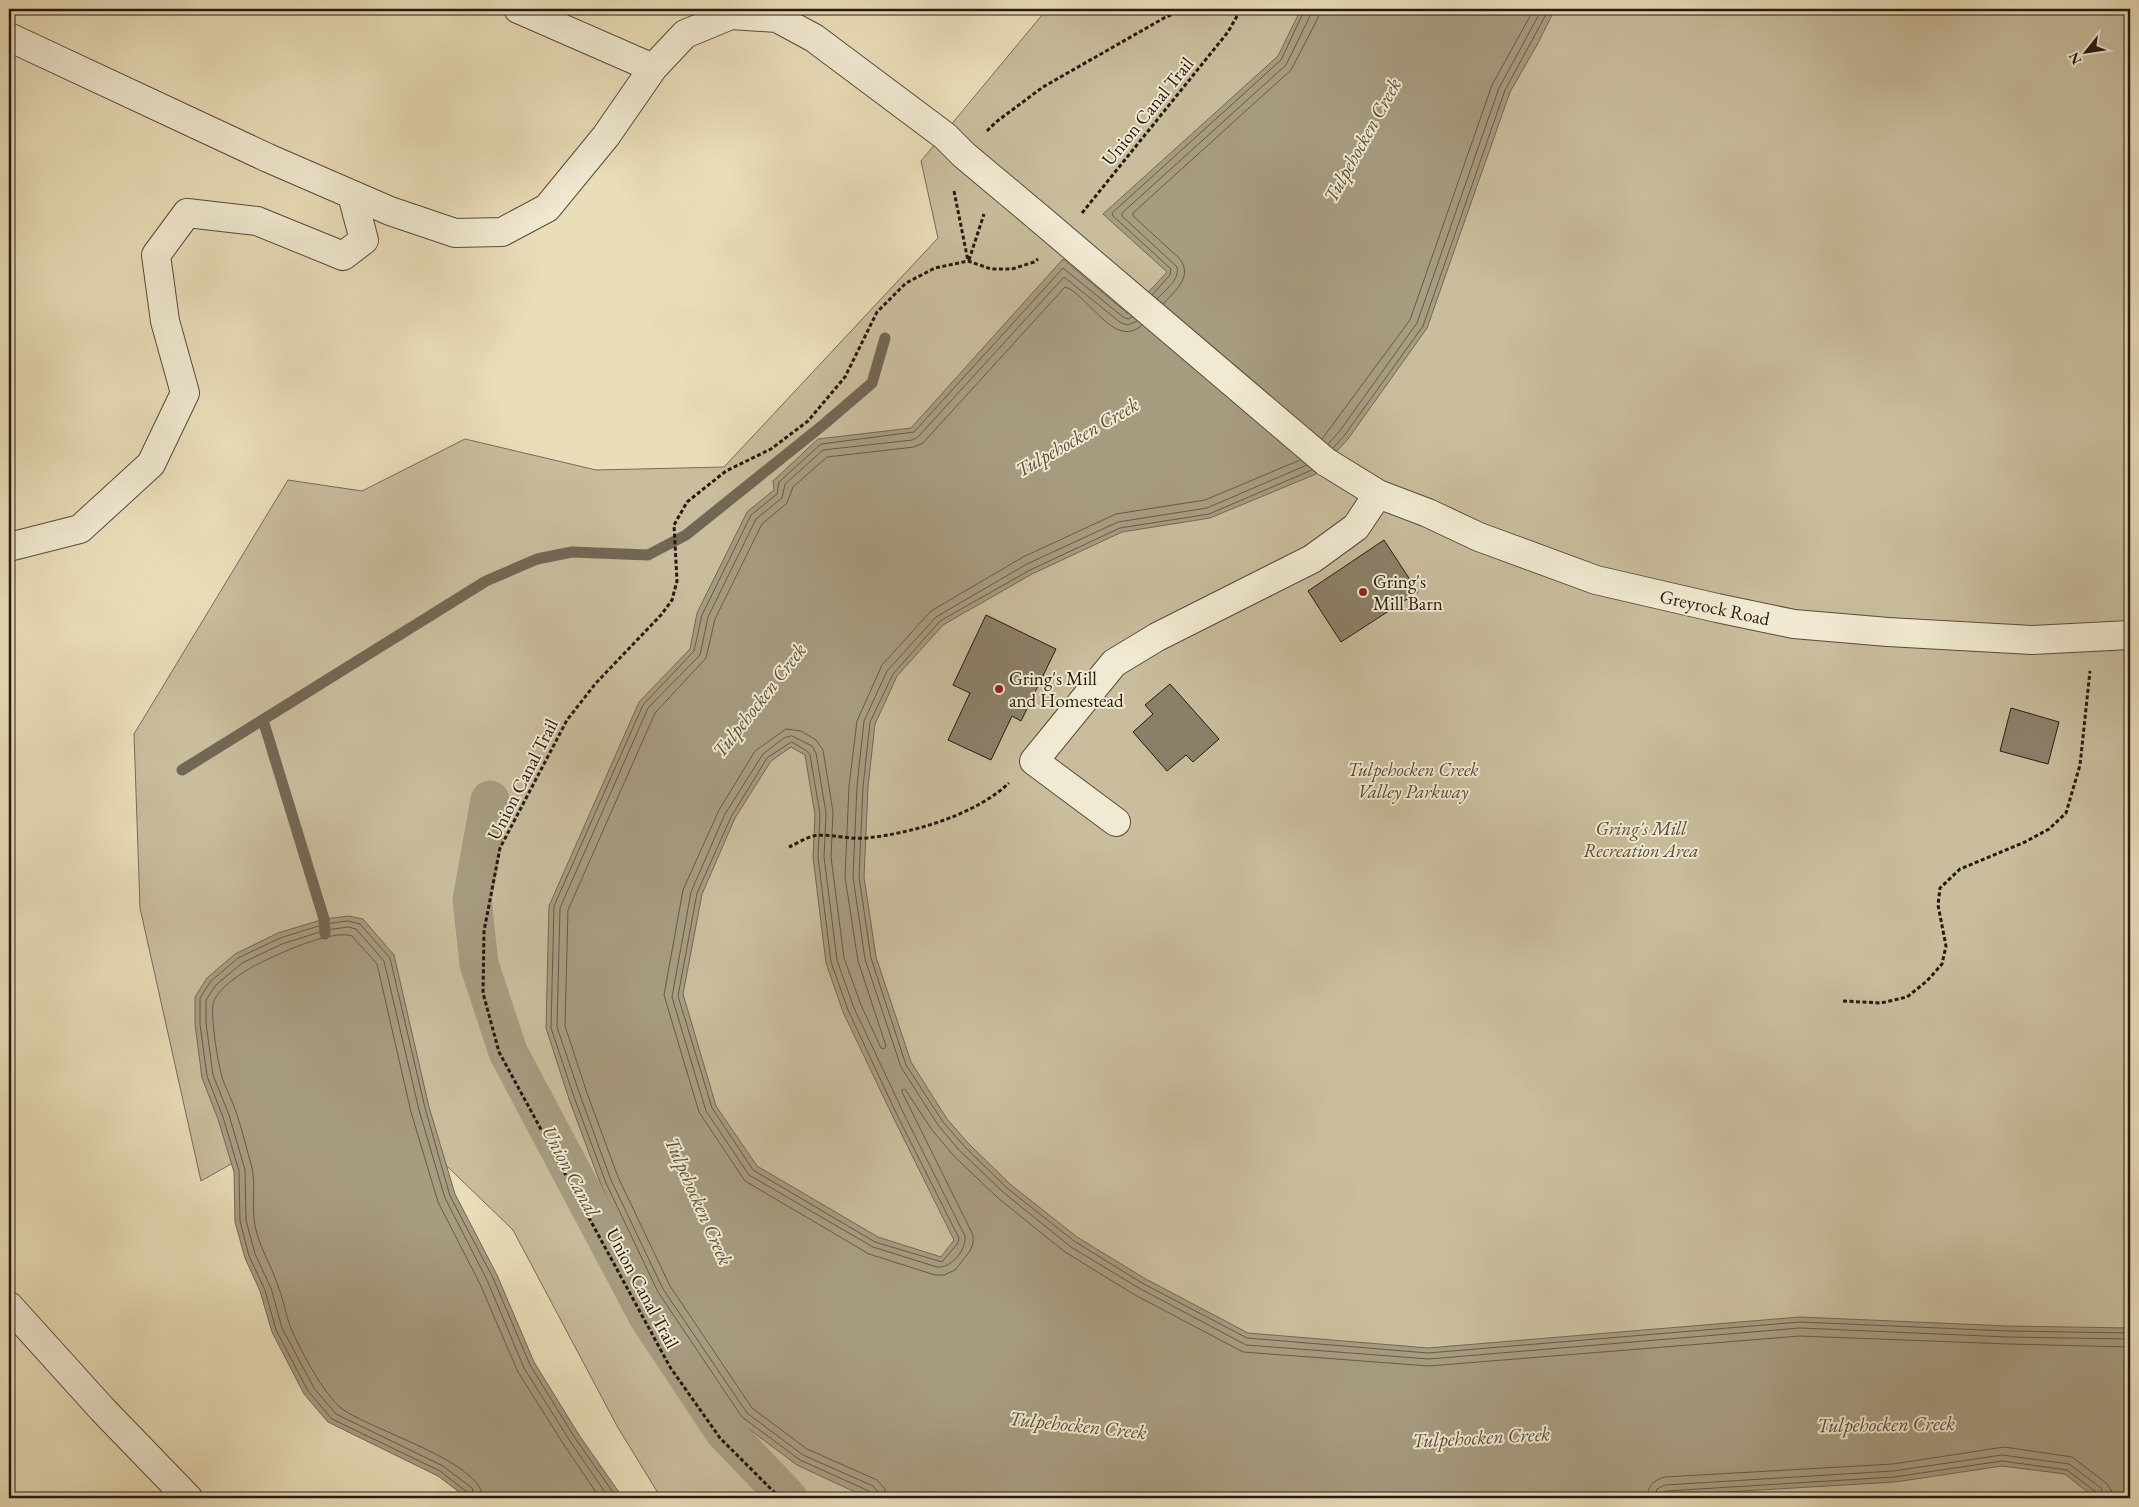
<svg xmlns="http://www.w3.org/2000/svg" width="2139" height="1507" font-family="'EB Garamond',serif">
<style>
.green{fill:#c9bd9d;stroke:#776c58}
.water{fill:#a79b80;stroke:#736754;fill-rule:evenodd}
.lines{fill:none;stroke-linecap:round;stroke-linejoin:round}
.shore{stroke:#665a49;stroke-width:1}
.stream{stroke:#736754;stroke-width:11}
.canal{stroke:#a79b80;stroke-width:39}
.building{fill:#8b8069;stroke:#251a12}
.minor-casing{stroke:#564b3c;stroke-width:30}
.path{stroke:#251a12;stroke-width:3;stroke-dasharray:4 2.5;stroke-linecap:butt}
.minor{stroke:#f1ead2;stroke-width:28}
.minor-bridge-casing{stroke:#564b3c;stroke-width:30;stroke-linecap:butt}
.minor-bridge{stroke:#f1ead2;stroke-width:28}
.poi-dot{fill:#8f2418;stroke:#f1ead2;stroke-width:2}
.labels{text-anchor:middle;stroke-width:4;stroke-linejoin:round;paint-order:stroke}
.street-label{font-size:19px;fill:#251a12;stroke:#f1ead2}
.poi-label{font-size:19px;fill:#251a12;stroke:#f1ead2;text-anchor:start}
.park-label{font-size:19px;font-style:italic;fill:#564b3c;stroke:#f1ead2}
.water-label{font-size:20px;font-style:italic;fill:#594e3e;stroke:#f1ead2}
</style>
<rect width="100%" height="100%" fill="#eadeb9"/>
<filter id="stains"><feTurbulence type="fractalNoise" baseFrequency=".004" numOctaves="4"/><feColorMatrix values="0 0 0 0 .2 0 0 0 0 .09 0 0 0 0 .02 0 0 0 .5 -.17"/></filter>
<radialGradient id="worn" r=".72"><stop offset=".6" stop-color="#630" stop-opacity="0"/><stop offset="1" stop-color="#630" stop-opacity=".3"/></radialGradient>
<!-- green -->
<path class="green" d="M 1047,9 L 2130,9 L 2130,1498 L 661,1498 L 617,1426 L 513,1230 L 366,1088 L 201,1181 L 140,908 L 134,734 L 288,480 L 362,491 L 465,439 L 596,470 L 724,467 L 938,238 L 921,161 Z"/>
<!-- water -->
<path class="water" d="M 1301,9 L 1555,9 L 1537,45 L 1510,92 L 1427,328 L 1348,439 L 1316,474 L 1210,518 L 1122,532 L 1032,574 L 943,625 L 897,676 L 875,724 L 868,787 L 864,877 L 876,957 L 911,1062 L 947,1119 L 968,1143 L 1010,1184 L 1077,1237 L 1144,1278 L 1248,1333 L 1428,1348 L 1800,1317 L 2008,1326 L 2130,1328 L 2130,1498 L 2095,1498 L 2065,1474 L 2002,1466 L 1895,1482 L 1625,1498 L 874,1498 L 855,1492 L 797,1465 L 738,1421 L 653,1295 L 601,1185 L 569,1099 L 546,1028 L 549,906 L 639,702 L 690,649 L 697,613 L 747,512 L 774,490 L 773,481 L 818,439 L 911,428 L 1063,259 L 1128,314 L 1167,272 L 1103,214 L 1278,56 ZM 791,747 L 805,755 L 815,815 L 813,857 L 826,963 L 843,1012 L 894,1119 L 954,1240 L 941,1257 L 878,1237 L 757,1166 L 716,1106 L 683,994 L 702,894 L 735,818 L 771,761 Z
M 348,916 L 363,919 L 394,955 L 429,1107 L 455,1194 L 497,1275 L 534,1362 L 579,1435 L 623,1498 L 467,1498 L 438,1476 L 328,1422 L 304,1394 L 272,1332 L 260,1291 L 245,1258 L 235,1222 L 234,1172 L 218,1119 L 202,1078 L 195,1024 L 195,997 L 207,978 L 235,954 L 278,933 L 324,919 Z"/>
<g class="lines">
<!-- shore -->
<path class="shore" d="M 1152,295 L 1170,275 L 1171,269 L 1113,216 L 1112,213 L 1281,60 L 1305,9
M 1157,299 C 1165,290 1180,280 1177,267 L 1122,216 L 1122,213 L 1286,65 L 1310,16 L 1312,9
M 1163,304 C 1175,291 1194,276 1179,258 L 1133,216 L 1133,213 L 1291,70 L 1318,18 L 1319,9
M 1322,439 L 1410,320 L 1492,85 L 1534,9
M 1328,444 L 1339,432 L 1417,323 L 1499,88 L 1542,9
M 1333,448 L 1344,436 L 1423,326 L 1505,90 L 1549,9
M 1300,460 L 1205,500 L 1116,514 L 1023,557 L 931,611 L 882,665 L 857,721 L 849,786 L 845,877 L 858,961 L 886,1046 L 884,1049 L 881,1048 L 861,1005 L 844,958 L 831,857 L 833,812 L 823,750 L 816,740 L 801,731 L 786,729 L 755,751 L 719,810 L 683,890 L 664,995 L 699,1112 L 745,1181 L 869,1254 L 935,1275 L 944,1275 L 955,1270 L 970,1251 L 973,1243 L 973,1235 L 902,1092 L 902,1090 L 905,1089 L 932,1130 L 954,1156 L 998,1198 L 1065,1252 L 1135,1295 L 1243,1352 L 1429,1366 L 1800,1336 L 2008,1344 L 2130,1347
M 1307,465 L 1207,508 L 1118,522 L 1027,564 L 936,617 L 887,671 L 864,721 L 857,786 L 853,877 L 865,959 L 901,1067 L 938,1125 L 959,1150 L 1003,1192 L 1071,1247 L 1139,1288 L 1246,1345 L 1429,1359 L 1800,1328 L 2008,1337 L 2130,1339
M 1312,470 L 1209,514 L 1120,528 L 1030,570 L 940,621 L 893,674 L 870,722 L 863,787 L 859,877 L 871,958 L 906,1065 L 943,1122 L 964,1146 L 1007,1188 L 1074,1241 L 1142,1283 L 1247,1338 L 1428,1353 L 1800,1322 L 2008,1331 L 2130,1333
M 792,736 L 812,746 L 816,753 L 826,813 L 824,857 L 837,960 L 854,1008 L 904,1114 L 965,1236 C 967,1249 951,1269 937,1267 L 873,1247 L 749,1175 L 706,1111 L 672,997 L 691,892 L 725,814 L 763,754 L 784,738 Z
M 792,742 L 807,751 L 810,755 L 820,814 L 818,857 L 831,962 L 848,1010 L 898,1117 L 959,1238 L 958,1243 L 942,1262 L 875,1242 L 753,1170 L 712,1108 L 678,996 L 697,893 L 731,817 L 767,758 Z
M 469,1498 L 467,1492 L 440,1471 L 332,1419 L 308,1391 L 276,1330 L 265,1290 L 249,1256 L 240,1221 L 239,1171 L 223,1117 L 207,1076 L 200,1024 L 200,998 L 211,981 L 238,958 L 280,938 L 325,924 L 348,921 L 360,924 L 390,958 L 425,1108 L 450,1196 L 493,1278 L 530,1365 L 575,1438 L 617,1498
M 475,1498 L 472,1488 L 443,1466 L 336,1414 L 314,1388 L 282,1328 L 271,1288 L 255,1254 L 246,1220 L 245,1170 L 229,1115 L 213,1075 L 206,1023 L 206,1000 L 216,985 L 242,963 L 282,944 L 326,930 L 348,927 L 356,929 L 384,961 L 419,1110 L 445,1198 L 487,1280 L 524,1368 L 570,1441 L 609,1498
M 483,1498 C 482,1461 369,1430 341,1408 C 324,1395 296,1343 289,1323 C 285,1311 283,1298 278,1286 C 271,1263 256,1243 254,1218 C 252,1200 256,1181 251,1164 C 246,1147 242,1129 236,1112 C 232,1099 224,1086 221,1073 C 217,1057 211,1019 213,1004 C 216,989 245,970 258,964 C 278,954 331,929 352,936 L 377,964 L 411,1112 L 438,1202 L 480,1284 L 518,1372 L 564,1445 L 600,1498
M 873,1498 L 869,1491 L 800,1460 L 742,1417 L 658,1292 L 606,1183 L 574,1097 L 551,1028 L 554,906 L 643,705 L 694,651 L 702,615 L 751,515 L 777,494 L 779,482 L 821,444 L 914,432 L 1063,268 L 1123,317 L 1128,319 L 1132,317
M 879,1498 L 878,1492 L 873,1486 L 803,1455 L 747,1413 L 663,1289 L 611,1180 L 580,1095 L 557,1027 L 560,908 L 648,708 L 700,655 L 708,617 L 756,519 L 782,498 L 785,484 L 823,450 L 912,440 L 918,437 L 1064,277 L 1121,323 L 1128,325 L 1137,321
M 886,1498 L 885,1489 L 877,1480 L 807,1449 L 752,1408 L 670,1286 L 618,1177 L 587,1093 L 565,1026 L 568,910 L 655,713 L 706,658 L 715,619 L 762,524 L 787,503 L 793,487 L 827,457 L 914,447 L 923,443 L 1065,287 C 1088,294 1115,351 1142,325
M 1647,1498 C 1647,1487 1653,1480 1665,1477 L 1893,1464 L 2004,1447 L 2072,1457 L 2106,1483 L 2111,1490 L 2112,1498
M 1654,1498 L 1657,1489 L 1665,1485 L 1893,1471 L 2002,1455 L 2069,1464 L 2101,1488 L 2104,1498
M 1661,1498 L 1662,1493 L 1666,1491 L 1894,1477 L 2002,1461 L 2067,1470 L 2096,1492 L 2098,1498"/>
<!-- stream -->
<path class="stream" d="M 263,720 L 324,919 L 325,934
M 182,770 L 486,581 L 537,559 L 572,552 L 648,555 L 686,535 L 823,425 L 872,383 L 885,338"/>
<!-- canal -->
<path class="canal" d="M 490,800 L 472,900 L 479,964 L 508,1052 L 649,1318 L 724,1431 L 788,1498"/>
</g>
<!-- building -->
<path class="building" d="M 1384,540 L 1418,592 L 1341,642 L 1308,591 Z
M 986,615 L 1056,649 L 1021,721 L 1012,716 L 991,760 L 948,740 L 970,693 L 953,685 Z
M 1170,684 L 1219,739 L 1193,762 L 1186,755 L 1167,771 L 1133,732 L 1153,714 L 1145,705 Z
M 2011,708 L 2059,722 L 2048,764 L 2000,751 Z"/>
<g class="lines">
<!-- minor casing -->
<g class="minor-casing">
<path id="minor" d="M 518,9 L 653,68
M 9,37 L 268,158 L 390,211 L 455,233 L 502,232 L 547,208 L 606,136 L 653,68 L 685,34 L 731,15 L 777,18 L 814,38 L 945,136 L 964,155 L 1038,217
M 1326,462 L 1378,494 L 1428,513 L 1479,537 L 1596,580 L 1717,608 L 1794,624 L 1888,632 L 2032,640 L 2130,635
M 9,547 L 80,529 L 151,464 L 185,393 L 165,321 L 156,255 L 187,213 L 257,221 L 343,256 L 364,240 L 352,195
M 1116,822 L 1034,761 L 1114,663 L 1157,637 L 1312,559 L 1356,527 L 1378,494
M 9,1306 L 102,1409 L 188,1498"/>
</g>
<!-- path -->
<path class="path" d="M 987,131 L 996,122 L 1043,87 L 1164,18 L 1184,9
M 954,191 L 968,261
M 1082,213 L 1228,32 L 1241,9
M 969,260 L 984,214
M 789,847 C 796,844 805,838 813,836 C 830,833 850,840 867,838 C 913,833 975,815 1009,783
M 1843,1001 L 1881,1003 L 1907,997 L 1927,981 L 1942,964 L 1946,946 L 1938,905 L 1940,888 L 1960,869 L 2025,842 L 2049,829 L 2066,813 L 2080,765 L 2090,671
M 780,1498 L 720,1438 L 670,1367 L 499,1052 L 483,993 L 484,931 L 500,848 L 567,720 L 596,683 L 661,615 L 672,600 L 677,581 L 674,525 L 687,502 L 726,471 L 771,449 L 808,421 L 845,377 L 877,312 L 906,283 L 935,268 L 968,261 L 991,269 L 1012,269 L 1034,262 L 1038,259"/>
<!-- minor -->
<use href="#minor" class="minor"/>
<!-- minor-bridge casing -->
<g class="minor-bridge-casing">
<path id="minor-bridge" d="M 1038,217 L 1326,462"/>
</g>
<!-- minor-bridge -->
<use href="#minor-bridge" class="minor-bridge"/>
</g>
<!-- markers -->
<g class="poi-dot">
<circle cx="1363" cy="592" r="5"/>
<circle cx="999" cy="689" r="5"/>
</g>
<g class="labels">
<!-- street labels -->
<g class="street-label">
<text transform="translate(1147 111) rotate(-51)" y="7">Union Canal Trail</text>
<text transform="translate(1715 607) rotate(12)" y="7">Greyrock Road</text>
<text transform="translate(522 779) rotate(-63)" y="7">Union Canal Trail</text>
<text transform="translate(643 1288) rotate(62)" y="7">Union Canal Trail</text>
</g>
<!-- poi labels -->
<g class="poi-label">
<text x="1373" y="588">Gring's<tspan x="1373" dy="22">Mill Barn</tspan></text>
<text x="1009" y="685">Gring's Mill<tspan x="1009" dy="22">and Homestead</tspan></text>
</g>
<!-- park labels -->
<g class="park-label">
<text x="1413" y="776">Tulpehocken Creek<tspan x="1413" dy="22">Valley Parkway</tspan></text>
<text x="1641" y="835">Gring's Mill<tspan x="1641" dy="22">Recreation Area</tspan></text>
</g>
<!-- water labels -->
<g class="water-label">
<text transform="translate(1362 140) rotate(-61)" y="7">Tulpehocken Creek</text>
<text transform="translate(1077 437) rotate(-30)" y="7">Tulpehocken Creek</text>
<text transform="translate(759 700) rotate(-52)" y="7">Tulpehocken Creek</text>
<text transform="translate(571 1171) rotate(62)" y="7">Union Canal</text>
<text transform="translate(699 1201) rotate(66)" y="7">Tulpehocken Creek</text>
<text transform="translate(1886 1424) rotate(-1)" y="7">Tulpehocken Creek</text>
<text transform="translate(1078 1425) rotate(6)" y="7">Tulpehocken Creek</text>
<text transform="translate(1481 1437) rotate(-3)" y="7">Tulpehocken Creek</text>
</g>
</g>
<!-- margin -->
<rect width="2139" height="1507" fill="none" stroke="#eadeb9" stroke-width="30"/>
<rect x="10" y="10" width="2119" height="1487" fill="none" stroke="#251a12" stroke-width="2.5"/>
<rect x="15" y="15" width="2109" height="1477" fill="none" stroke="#251a12"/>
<!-- north arrow -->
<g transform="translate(2086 52) rotate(240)" stroke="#f1ead2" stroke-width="4" paint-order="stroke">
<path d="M0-4L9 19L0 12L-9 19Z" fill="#251a12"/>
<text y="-8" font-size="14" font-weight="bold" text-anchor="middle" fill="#251a12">N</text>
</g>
<rect width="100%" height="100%" filter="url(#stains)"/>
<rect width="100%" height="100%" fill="url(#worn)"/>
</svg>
